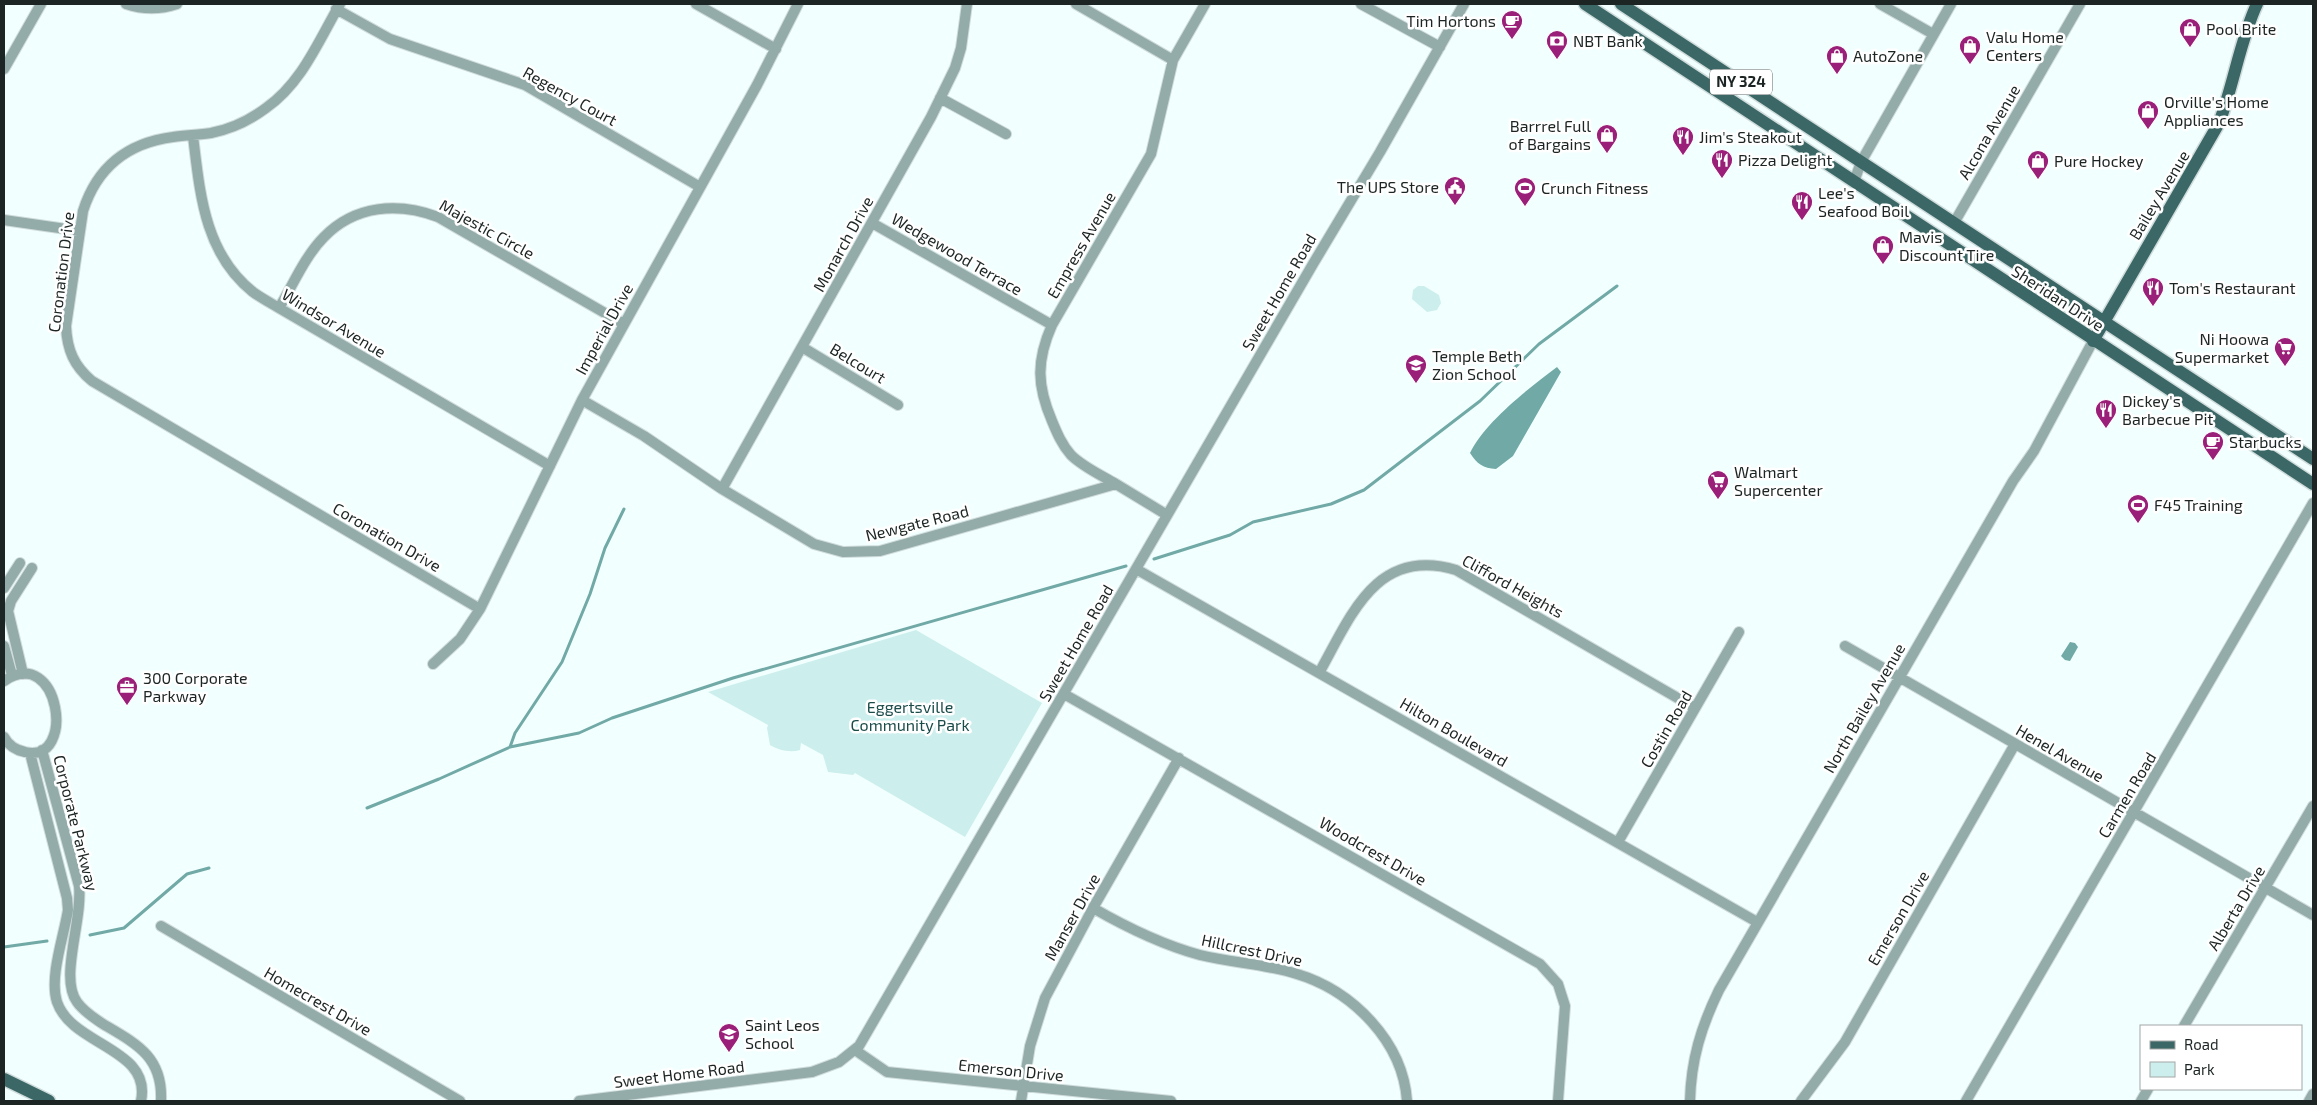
<svg xmlns="http://www.w3.org/2000/svg" width="2317" height="1105" font-family="'Exo 2',sans-serif">
<style>
.green{fill:#ccefed}
.water{fill:#71a9a6}
.lines{fill:none;stroke-linecap:round;stroke-linejoin:round}
.stream{stroke:#71a9a6;stroke-width:3}
.minor-casing{stroke:#cfdcdb;stroke-width:12}
.major-casing{stroke:#cfdcdb;stroke-width:15}
.minor{stroke:#93aba9;stroke-width:10}
.major{stroke:#3b6866;stroke-width:12}
.labels{text-anchor:middle;stroke-width:5;stroke-linejoin:round;paint-order:stroke}
.shield{fill:#fff;stroke:#606666;stroke-width:1}
.shield-label{font-size:15px;font-weight:bold;fill:#1c2524}
.poi-label{font-size:16px;fill:#1c2524;stroke:#fff;text-anchor:start}
.street-label{font-size:16px;fill:#1c2524;stroke:#fff}
.park-label{font-size:16px;fill:#1a4c4a;stroke:#fff}
</style>
<rect width="100%" height="100%" fill="#f1fffe"/>
<!-- green -->
<path class="green" d="M 1418,286 L 1424,286 L 1439,295 L 1441,303 L 1437,310 L 1427,312 L 1412,299 L 1413,290 Z
M 916,630 L 1042,703 L 965,837 L 855,773 L 853,775 L 828,772 L 823,755 L 801,743 L 800,750 C 790,753 778,750 770,745 L 767,728 L 768,725 L 708,692 Z"/>
<!-- water -->
<path class="water" d="M 1557,367 L 1561,372 L 1513,456 L 1496,469 C 1483,468 1477,464 1470,453 C 1485,422 1529,388 1557,367 Z
M 2070,642 L 2075,643 L 2078,647 L 2070,661 L 2065,660 L 2061,656 Z"/>
<g class="lines">
<!-- stream -->
<path class="stream" d="M 1154,559 L 1230,535 L 1253,522 L 1331,504 L 1364,490 L 1480,401 L 1539,344 L 1617,286
M 510,747 L 515,733 L 562,662 L 590,594 L 605,548 L 624,509
M 367,808 L 439,779 L 510,747 L 579,733 L 612,718 L 733,678 L 1126,566
M 90,935 L 124,928 L 187,874 L 209,868
M 4,947 L 47,941"/>
<!-- minor casing -->
<g class="minor-casing">
<path id="minor" d="M 126,4 C 144,10 159,10 177,4
M 340,4 C 319,40 302,83 266,108 C 250,120 231,129 211,133 C 199,135 186,135 173,137 C 127,143 97,167 83,211 L 66,326 C 67,350 74,366 92,381 L 480,609
M 696,4 L 776,49
M 1076,4 L 1173,60
M 1361,4 L 1440,47
M 1880,4 L 1933,34
M 336,9 L 390,39 L 525,85 L 700,187
M 4,69 L 41,4
M 940,98 L 1006,134
M 193,136 C 200,193 204,253 253,292 C 261,298 271,303 279,308 L 550,466
M 1854,182 L 1861,162 L 1951,4
M 4,220 L 80,231
M 872,223 L 1052,325
M 1954,223 L 2080,4
M 279,308 C 293,285 305,256 324,237 C 355,205 398,202 438,217 L 624,324
M 802,347 L 898,405
M 582,400 L 644,436 L 722,489 L 814,544 L 843,552 L 880,551 L 1116,484 L 1167,515
M 1116,484 C 1101,475 1083,467 1071,455 C 1062,445 1057,433 1052,421 C 1037,386 1036,361 1052,325 L 1151,154 L 1173,60 L 1205,4
M 722,489 L 931,117 L 955,68 L 961,48 L 967,4
M 1136,569 L 1757,922
M 4,588 L 20,563
M 4,646 L 12,675
M 1845,646 L 2313,915
M 433,664 L 460,639 L 480,609 L 582,400 L 757,85 L 798,4
M 1319,673 C 1351,616 1376,546 1456,570 L 1695,708
M 23,674 L 8,611 L 11,601 L 32,568
M 4,681 C 60,643 77,765 25,752 C 16,750 8,745 4,737
M 1064,694 L 1540,964 L 1558,984 L 1565,1006 L 1558,1101
M 42,750 L 79,886 C 83,920 59,978 77,1002 C 84,1012 93,1017 103,1024 C 137,1044 163,1057 161,1101
M 30,753 L 67,898 L 68,910 C 64,936 49,977 57,1002 C 72,1046 152,1048 141,1101
M 1618,842 L 1739,632
M 1093,908 C 1126,927 1163,945 1200,955 C 1232,963 1266,964 1297,974 C 1353,991 1403,1042 1407,1101
M 161,926 L 460,1101
M 2184,1026 L 2313,806
M 855,1050 L 887,1072 L 1171,1101
M 579,1101 L 812,1072 L 839,1062 L 859,1046 L 1313,264 L 1380,152 L 1464,4
M 1021,1101 L 1030,1046 L 1045,998 L 1093,908 L 1179,758
M 1690,1101 C 1691,1060 1701,1027 1719,990 L 2013,481 L 2034,451 L 2093,341
M 1801,1101 L 1845,1042 L 2015,744
M 1966,1101 L 2313,503
M 2141,1101 L 2148,1089
M 2309,1101 L 2313,1094"/>
</g>
<!-- major casing -->
<g class="major-casing">
<path id="major" d="M 1585,4 L 2313,484
M 1621,4 L 2313,459
M 2093,341 L 2219,123 C 2234,84 2240,40 2257,4
M 4,1079 L 49,1101"/>
</g>
<!-- minor -->
<use href="#minor" class="minor"/>
<!-- major -->
<use href="#major" class="major"/>
</g>
<!-- icons -->
<defs>
<g id="cafe-pin" transform="scale(1.125)"><path d="M0 17L-7.5 6A9.5 9.5 0 1 1 7.5 6Z" fill="#991f78" stroke="#fff"/><path d="M-5.5-4.5H6V0H3Q3 3.5 0 3.5H-2.5Q-5.5 3.5-5.5 0ZM3-3.2v2h1.7v-2ZM-6 4.5H4V6H-6Z" fill="#fff"/></g>
<g id="shop-pin" transform="scale(1.125)"><path d="M0 17L-7.5 6A9.5 9.5 0 1 1 7.5 6Z" fill="#991f78" stroke="#fff"/><path d="M-5-2.5h2.3a2.7 3.5 0 0 1 5.4 0H5L5.5 6h-11ZM-1.5-2.5h3a1.5 2.3 0 0 0-3 0Z" fill="#fff"/></g>
<g id="bank-pin" transform="scale(1.125)"><path d="M0 17L-7.5 6A9.5 9.5 0 1 1 7.5 6Z" fill="#991f78" stroke="#fff"/><path d="M-6-4H6V4H-6ZM0-2.3a2.3 2.3 0 1 0 0 4.6a2.3 2.3 0 1 0 0-4.6Z" fill="#fff"/></g>
<g id="restaurant-pin" transform="scale(1.125)"><path d="M0 17L-7.5 6A9.5 9.5 0 1 1 7.5 6Z" fill="#991f78" stroke="#fff"/><path d="M-5-6h1v4h1v-4h1v4h1v-4h1v5L-1.5 .5V6h-2V.5L-5-1ZM5-6V6H3V1.5H1.5Q1.5-4 5-6Z" fill="#fff"/></g>
<g id="civic-pin" transform="scale(1.125)"><path d="M0 17L-7.5 6A9.5 9.5 0 1 1 7.5 6Z" fill="#991f78" stroke="#fff"/><path d="M-.6-6.5H3V-4.5H.6V-3L4-1V1h2V6H-6V1h2V-1L-.6-3ZM-1.2 2.5V6h2.4V2.5Z" fill="#fff"/></g>
<g id="stadium-pin" transform="scale(1.125)"><path d="M0 17L-7.5 6A9.5 9.5 0 1 1 7.5 6Z" fill="#991f78" stroke="#fff"/><path d="M0-5a6.5 5 0 1 0 0 10a6.5 5 0 1 0 0-10ZM-3.5-1.8h7v3.6h-7Z" fill="#fff"/></g>
<g id="supermarket-pin" transform="scale(1.125)"><path d="M0 17L-7.5 6A9.5 9.5 0 1 1 7.5 6Z" fill="#991f78" stroke="#fff"/><path d="M-6-5.5h2.5l.6 2H6L4.5 2H-2.5L-4.4-4H-6ZM-1.5 3.2a1.3 1.3 0 1 0 .1 0ZM3 3.2a1.3 1.3 0 1 0 .1 0Z" fill="#fff"/></g>
<g id="school-pin" transform="scale(1.125)"><path d="M0 17L-7.5 6A9.5 9.5 0 1 1 7.5 6Z" fill="#991f78" stroke="#fff"/><path d="M0-5L7-2L0 1L-7-2ZM-4 1L0 2.5L4 1V4Q0 6-4 4Z" fill="#fff"/></g>
<g id="office-pin" transform="scale(1.125)"><path d="M0 17L-7.5 6A9.5 9.5 0 1 1 7.5 6Z" fill="#991f78" stroke="#fff"/><path d="M-6-3h4V-5.5h4V-3h4V5H-6ZM-1-4.5V-3h2v-1.5ZM-6 0V1H6V0Z" fill="#fff"/></g>
</defs>
<g fill-rule="evenodd">
<use href="#cafe-pin" x="1512" y="21"/>
<use href="#shop-pin" x="2190" y="29"/>
<use href="#bank-pin" x="1557" y="41"/>
<use href="#shop-pin" x="1970" y="46"/>
<use href="#shop-pin" x="1837" y="56"/>
<use href="#shop-pin" x="2148" y="111"/>
<use href="#shop-pin" x="1607" y="135"/>
<use href="#restaurant-pin" x="1683" y="137"/>
<use href="#restaurant-pin" x="1722" y="160"/>
<use href="#shop-pin" x="2038" y="161"/>
<use href="#civic-pin" x="1455" y="187"/>
<use href="#stadium-pin" x="1525" y="188"/>
<use href="#restaurant-pin" x="1802" y="202"/>
<use href="#shop-pin" x="1883" y="246"/>
<use href="#restaurant-pin" x="2153" y="288"/>
<use href="#supermarket-pin" x="2285" y="348"/>
<use href="#school-pin" x="1416" y="365"/>
<use href="#restaurant-pin" x="2106" y="410"/>
<use href="#cafe-pin" x="2213" y="442"/>
<use href="#supermarket-pin" x="1718" y="481"/>
<use href="#stadium-pin" x="2138" y="505"/>
<use href="#office-pin" x="127" y="687"/>
<use href="#school-pin" x="729" y="1034"/>
</g>
<g class="labels">
<!-- shield labels -->
<rect class="shield" x="1710" y="69.5" width="62" height="25" rx="4"/>
<g class="shield-label">
<text x="1741" y="87">NY 324</text>
</g>
<!-- poi labels -->
<g class="poi-label">
<text x="1496" y="27" text-anchor="end">Tim Hortons</text>
<text x="2206" y="35">Pool Brite</text>
<text x="1986" y="43">Valu Home<tspan x="1986" dy="18">Centers</tspan></text>
<text x="1573" y="47">NBT Bank</text>
<text x="1853" y="62">AutoZone</text>
<text x="2164" y="108">Orville's Home<tspan x="2164" dy="18">Appliances</tspan></text>
<text x="1591" y="132" text-anchor="end">Barrrel Full<tspan x="1591" dy="18">of Bargains</tspan></text>
<text x="1699" y="143">Jim's Steakout</text>
<text x="1738" y="166">Pizza Delight</text>
<text x="2054" y="167">Pure Hockey</text>
<text x="1439" y="193" text-anchor="end">The UPS Store</text>
<text x="1541" y="194">Crunch Fitness</text>
<text x="1818" y="199">Lee's<tspan x="1818" dy="18">Seafood Boil</tspan></text>
<text x="1899" y="243">Mavis<tspan x="1899" dy="18">Discount Tire</tspan></text>
<text x="2169" y="294">Tom's Restaurant</text>
<text x="2269" y="345" text-anchor="end">Ni Hoowa<tspan x="2269" dy="18">Supermarket</tspan></text>
<text x="1432" y="362">Temple Beth<tspan x="1432" dy="18">Zion School</tspan></text>
<text x="2122" y="407">Dickey's<tspan x="2122" dy="18">Barbecue Pit</tspan></text>
<text x="2229" y="448">Starbucks</text>
<text x="1734" y="478">Walmart<tspan x="1734" dy="18">Supercenter</tspan></text>
<text x="2154" y="511">F45 Training</text>
<text x="143" y="684">300 Corporate<tspan x="143" dy="18">Parkway</tspan></text>
<text x="745" y="1031">Saint Leos<tspan x="745" dy="18">School</tspan></text>
</g>
<!-- street labels -->
<g class="street-label">
<text transform="translate(570 96) rotate(29)" y="6">Regency Court</text>
<text transform="translate(1989 132) rotate(-60)" y="6">Alcona Avenue</text>
<text transform="translate(2159 195) rotate(-59)" y="6">Bailey Avenue</text>
<text transform="translate(487 229) rotate(29)" y="6">Majestic Circle</text>
<text transform="translate(843 244) rotate(-61)" y="6">Monarch Drive</text>
<text transform="translate(1081 245) rotate(-60)" y="6">Empress Avenue</text>
<text transform="translate(957 254) rotate(30)" y="6">Wedgewood Terrace</text>
<text transform="translate(61 272) rotate(-83)" y="6">Coronation Drive</text>
<text transform="translate(1279 292) rotate(-60)" y="6">Sweet Home Road</text>
<text transform="translate(2058 298) rotate(33)" y="6">Sheridan Drive</text>
<text transform="translate(334 323) rotate(31)" y="6">Windsor Avenue</text>
<text transform="translate(604 329) rotate(-61)" y="6">Imperial Drive</text>
<text transform="translate(858 363) rotate(31)" y="6">Belcourt</text>
<text transform="translate(917 523) rotate(-14)" y="6">Newgate Road</text>
<text transform="translate(387 537) rotate(30)" y="6">Coronation Drive</text>
<text transform="translate(1513 586) rotate(29)" y="6">Clifford Heights</text>
<text transform="translate(1076 643) rotate(-60)" y="6">Sweet Home Road</text>
<text transform="translate(1864 708) rotate(-60)" y="6">North Bailey Avenue</text>
<text transform="translate(1666 729) rotate(-60)" y="6">Costin Road</text>
<text transform="translate(1454 732) rotate(30)" y="6">Hilton Boulevard</text>
<text transform="translate(2060 753) rotate(30)" y="6">Henel Avenue</text>
<text transform="translate(2127 795) rotate(-59)" y="6">Carmen Road</text>
<text transform="translate(76 823) rotate(76)" y="6">Corporate Parkway</text>
<text transform="translate(1373 851) rotate(30)" y="6">Woodcrest Drive</text>
<text transform="translate(2236 908) rotate(-59)" y="6">Alberta Drive</text>
<text transform="translate(1072 917) rotate(-61)" y="6">Manser Drive</text>
<text transform="translate(1898 918) rotate(-60)" y="6">Emerson Drive</text>
<text transform="translate(1252 950) rotate(12)" y="6">Hillcrest Drive</text>
<text transform="translate(318 1001) rotate(30)" y="6">Homecrest Drive</text>
<text transform="translate(1011 1070) rotate(6)" y="6">Emerson Drive</text>
<text transform="translate(679 1074) rotate(-7)" y="6">Sweet Home Road</text>
</g>
<!-- park labels -->
<g class="park-label">
<text x="910" y="713">Eggertsville<tspan x="910" dy="18">Community Park</tspan></text>
</g>
</g>
<!-- border -->
<rect width="2317" height="1105" fill="none" stroke="#1c2524" stroke-width="10"/>
<!-- legend -->
<rect x="2140" y="1025" width="162" height="65" fill="#ffffff" stroke="#a4a8a7"/>
<rect x="2150" y="1041" width="25" height="8" fill="#3b6866" stroke="#a4a8a7"/>
<text x="2184" y="1050" font-size="15" fill="#1c2524">Road</text>
<rect x="2150" y="1062" width="25" height="15" fill="#ccefed" stroke="#a4a8a7"/>
<text x="2184" y="1075" font-size="15" fill="#1c2524">Park</text>
</svg>
